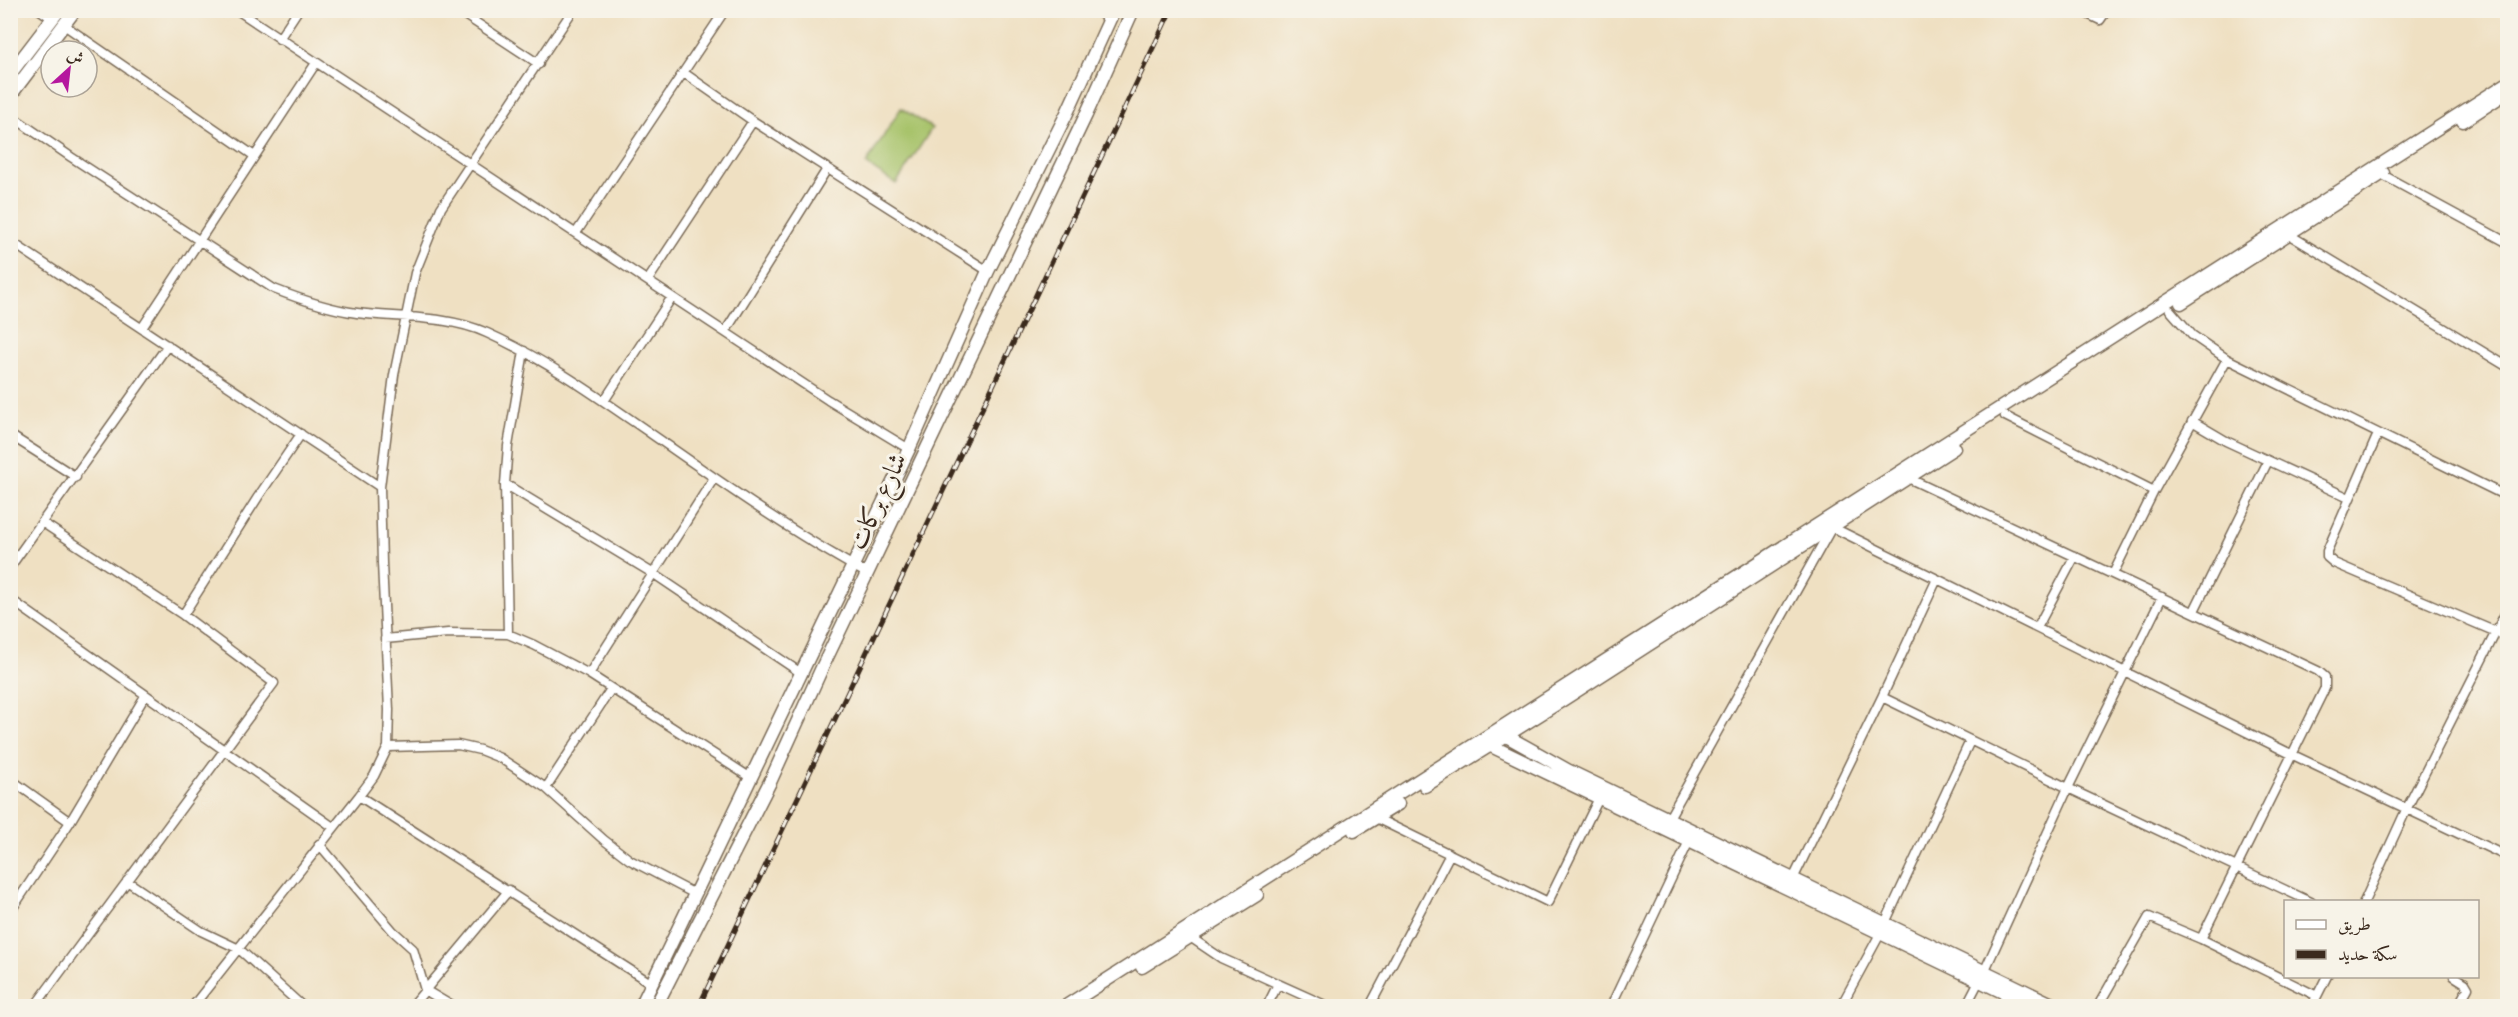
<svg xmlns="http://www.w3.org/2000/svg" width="2518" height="1017" font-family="'IM FELL Double Pica',Amiri,serif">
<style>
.green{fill:#a7c36a;stroke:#717644;stroke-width:1.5}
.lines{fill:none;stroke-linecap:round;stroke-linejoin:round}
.street-casing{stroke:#7a6a57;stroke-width:11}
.secondary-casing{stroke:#7a6a57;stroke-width:15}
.street{stroke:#fff;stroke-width:8}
.secondary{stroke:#fff;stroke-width:12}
.rail-casing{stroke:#3b2a1e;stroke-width:5}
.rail{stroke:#f7f3e8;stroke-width:3;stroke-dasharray:9;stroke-linecap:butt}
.labels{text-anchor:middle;stroke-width:6;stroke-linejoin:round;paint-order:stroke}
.street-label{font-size:26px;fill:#3b2a1e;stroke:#f7f3e8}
</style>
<rect width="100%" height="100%" fill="#f7f3e8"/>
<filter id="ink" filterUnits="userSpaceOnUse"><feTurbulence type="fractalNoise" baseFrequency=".0167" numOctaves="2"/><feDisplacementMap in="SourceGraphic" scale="12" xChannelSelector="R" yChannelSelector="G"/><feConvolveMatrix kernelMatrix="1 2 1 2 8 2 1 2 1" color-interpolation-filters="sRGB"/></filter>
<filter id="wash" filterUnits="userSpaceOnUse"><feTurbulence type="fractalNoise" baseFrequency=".008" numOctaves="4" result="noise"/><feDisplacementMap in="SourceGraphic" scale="24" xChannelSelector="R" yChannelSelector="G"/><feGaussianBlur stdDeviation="1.35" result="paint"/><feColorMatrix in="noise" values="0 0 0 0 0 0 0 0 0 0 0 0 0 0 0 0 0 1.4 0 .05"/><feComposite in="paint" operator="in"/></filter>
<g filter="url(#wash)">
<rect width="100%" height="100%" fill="#efe0c2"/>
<!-- green -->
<path class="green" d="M 901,108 L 932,128 L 896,184 L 866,164 Z"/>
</g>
<g filter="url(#ink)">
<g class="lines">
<!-- street casing -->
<g class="street-casing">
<path id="street" d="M 40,10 L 53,19
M 237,10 L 828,400 L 909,449
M 457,10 L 539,64
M 1096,10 L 1109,20
M 2079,10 L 2100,20 L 2107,10
M 64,25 L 253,155
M 279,39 L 298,10
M 684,73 L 753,121 L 988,271
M 10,115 L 71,157 L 274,289 C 302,300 328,309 357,313 C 400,318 447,315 487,333 C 545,359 598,397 650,433 C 720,482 792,533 868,574
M 2381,174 L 2508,243
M 576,233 L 725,10
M 2288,234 L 2508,367
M 10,241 L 380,487
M 648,280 L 753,121
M 2170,310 L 2192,335 L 2227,359 L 2508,497
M 142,328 L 316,63
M 725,332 L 827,169
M 604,401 L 672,297
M 2005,416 L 2154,491
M 2192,421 L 2226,441 L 2349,498
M 2378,434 L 2327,551 L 2327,557 L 2334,563 L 2508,637
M 10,435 L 76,477
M 1908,478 L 2318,671 L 2325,677 L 2325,688 L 2201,939
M 505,484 L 654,574 L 801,673
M 10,567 L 168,345
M 2113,574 L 2154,491 L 2227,359
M 10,599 L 333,827
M 2194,611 L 2268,461
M 183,615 L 258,497 L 301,434
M 2037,628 L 2075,556
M 508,634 L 505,484 L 508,446 L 524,351
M 385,639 L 448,633 L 508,634 L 534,645 L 589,674 L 751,778
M 589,674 L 714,478
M 1882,697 L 2068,788 L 2311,902
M 388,747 L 458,745 L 480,750 L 500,758 L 546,788 L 604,840 L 630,860 L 695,894
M 10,779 L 70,822
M 546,788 L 611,689
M 359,796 L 652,984
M 1376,818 L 1548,902 L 1600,796
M 1669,818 L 1832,527 L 2293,755 L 2508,857
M 319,844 L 393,931 L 413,949 L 425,990 L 452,1006
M 1793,879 L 1882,697 L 1937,579
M 127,881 L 201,931 L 239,949 L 302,1006
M 2364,902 L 2407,808 L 2508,608
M 10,912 L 70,822 L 145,696
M 1884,925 L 1970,741
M 1190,937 L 1221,958 L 1327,1006
M 1984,972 L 2068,788 L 2162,597
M 2454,976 L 2465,983 L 2468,988 L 2458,1006
M 35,1006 L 274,683 L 183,615 L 43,523
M 193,1006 L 359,796 L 374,776 L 388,747 L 389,710 L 382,563 L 380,487 L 394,375 L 415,273 L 441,208 L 573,10
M 412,1006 L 509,890
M 1267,1006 L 1277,986
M 1370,1006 L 1450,854
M 1611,1006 L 1690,839
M 1841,1006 L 1880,934
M 1966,1006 L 1979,981
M 2098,1006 L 2149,917 L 2201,939 L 2317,996
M 2312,1006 L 2327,976"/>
</g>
<!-- secondary casing -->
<g class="secondary-casing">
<path id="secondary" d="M 10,74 L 59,10
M 10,96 L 75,10
M 2463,121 L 2506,93
M 2181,303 L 2383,173
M 1501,733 L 1569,771 L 2056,1006
M 1485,743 L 2032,1006
M 1425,786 L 1558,703 L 1954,448
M 1354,831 L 1398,804
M 1142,967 L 1257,895
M 641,1006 L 909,449 L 988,271 L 1066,115 L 1114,10
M 656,1006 L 771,780 L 821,670 L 1086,115 L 1133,10
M 1066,1006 L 2508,83"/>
</g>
<!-- street -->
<use href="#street" class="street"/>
<!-- secondary -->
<use href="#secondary" class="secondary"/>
<!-- rail casing -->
<g class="rail-casing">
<path id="rail" d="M 699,1006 L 1171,10"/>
</g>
<!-- rail -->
<use href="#rail" class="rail"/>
</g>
</g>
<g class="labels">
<!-- street labels -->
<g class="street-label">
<text transform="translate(877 501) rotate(-65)" y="9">شارع بركات</text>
</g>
</g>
<!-- margin -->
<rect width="2518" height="1017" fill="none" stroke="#f7f3e8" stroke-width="36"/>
<!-- legend -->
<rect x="2284" y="900" width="195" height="78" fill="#f7f3e8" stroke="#aca397" stroke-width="1.5"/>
<rect x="2296" y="920" width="30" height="9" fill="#ffffff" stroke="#aca397" stroke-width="1.5"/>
<text x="2338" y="930" font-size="18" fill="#3b2a1e">طريق</text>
<rect x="2296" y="950" width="30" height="9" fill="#3b2a1e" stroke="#aca397" stroke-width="1.5"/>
<text x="2338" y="960" font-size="18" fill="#3b2a1e">سكة حديد</text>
<!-- north arrow -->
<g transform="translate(69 69) rotate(27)"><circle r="28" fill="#f7f3e8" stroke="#aca397" stroke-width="1.5"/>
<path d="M0-4.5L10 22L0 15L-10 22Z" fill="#b5179e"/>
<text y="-9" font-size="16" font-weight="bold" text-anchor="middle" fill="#3b2a1e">ش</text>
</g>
</svg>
